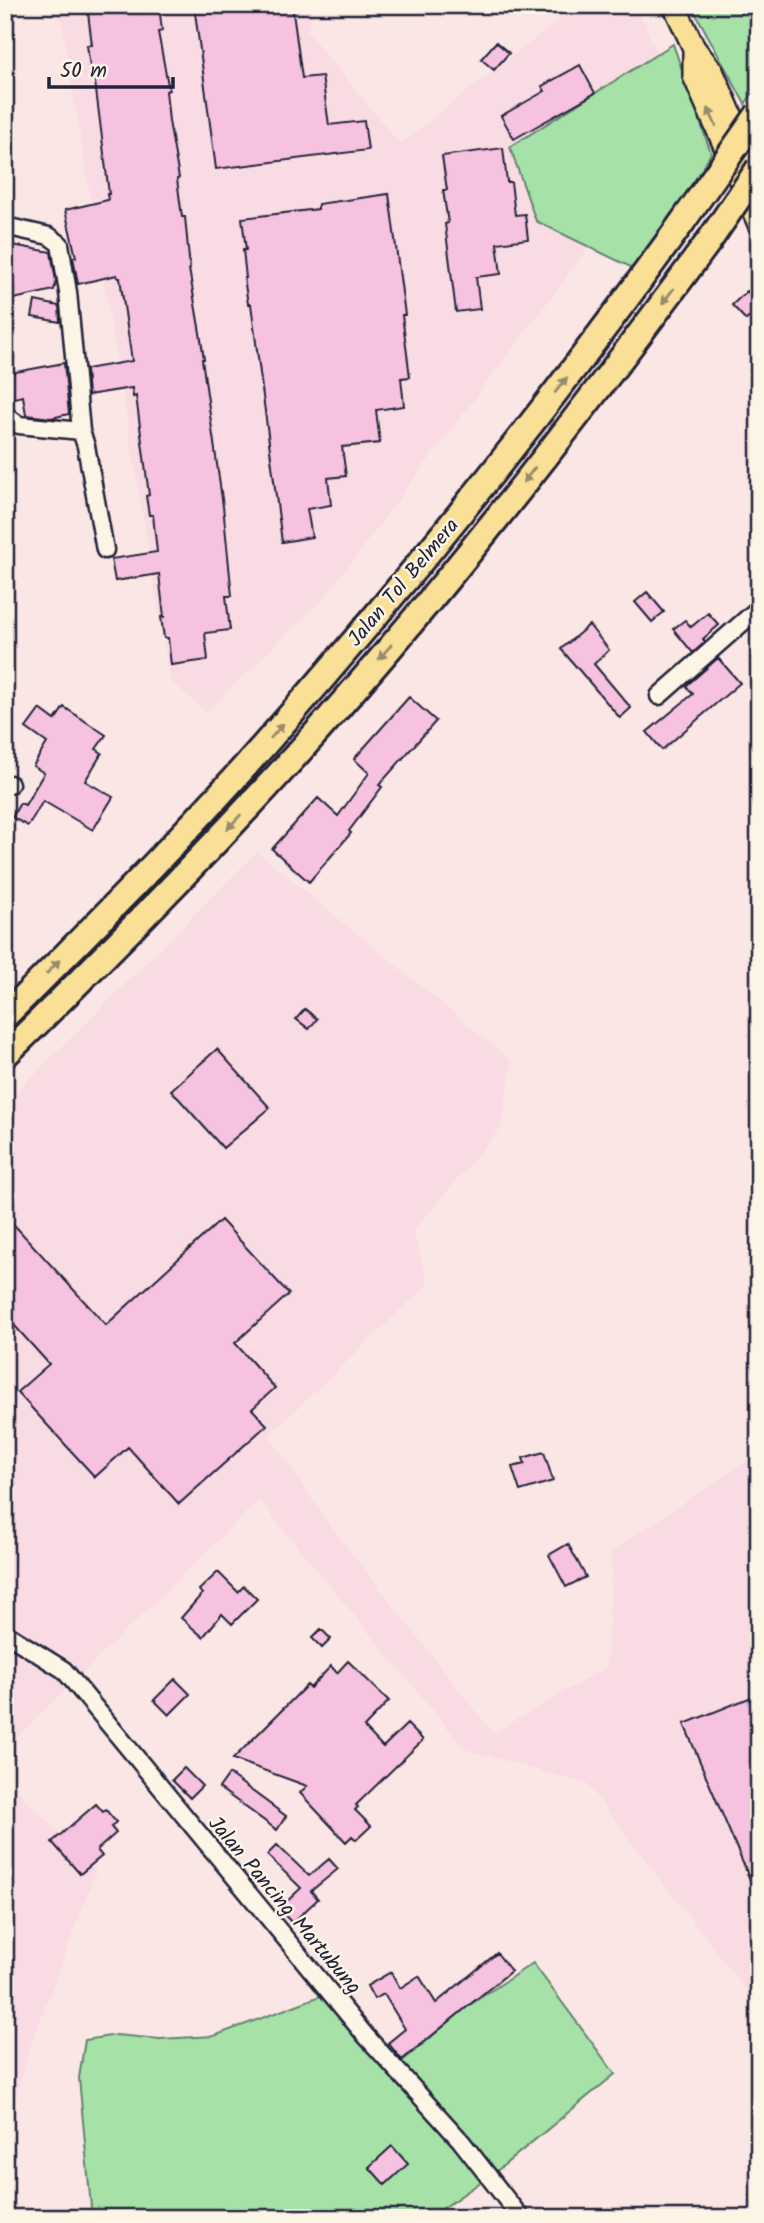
<svg xmlns="http://www.w3.org/2000/svg" width="764" height="2223" font-family="Kalam,sans-serif">
<style>
.built{fill:#f9dbe3}
.green{fill:#a6e1a7;stroke:#648271;stroke-width:2}
.building{fill:#f6c2e0;stroke:#22223b;stroke-width:2}
.lines{fill:none;stroke-linecap:round;stroke-linejoin:round}
.minor-casing{stroke:#22223b;stroke-width:21}
.major-casing{stroke:#22223b;stroke-width:26}
.highway-casing{stroke:#22223b;stroke-width:30}
.minor{stroke:#fcf5e5;stroke-width:16}
.major{stroke:#f9e096;stroke-width:21}
.highway{stroke:#f9e096;stroke-width:24}
.highway-bridge-casing{stroke:#22223b;stroke-width:30;stroke-linecap:butt}
.highway-bridge{stroke:#f9e096;stroke-width:24}
.oneway{fill:#988a6d}
.labels{text-anchor:middle;stroke-width:5;stroke-linejoin:round;paint-order:stroke}
.street-label{font-size:21px;fill:#22223b;stroke:#fcf5e5}
</style>
<rect width="100%" height="100%" fill="#fae6e4"/>
<filter id="ink" filterUnits="userSpaceOnUse"><feTurbulence type="fractalNoise" baseFrequency=".0143" numOctaves="2"/><feDisplacementMap in="SourceGraphic" scale="14" xChannelSelector="R" yChannelSelector="G"/><feConvolveMatrix kernelMatrix="1 2 1 2 8 2 1 2 1" color-interpolation-filters="sRGB"/></filter>
<g filter="url(#ink)">
<!-- built -->
<path class="built" d="M 77,5 L 314,5 L 307,32 L 400,144 L 578,5 L 636,5 L 657,54 L 510,147 L 536,221 L 589,247 L 324,598 L 206,712 L 170,680 L 60,14 Z
M 257,852 L 512,1061 L 501,1128 L 413,1231 L 428,1284 L 269,1435 L 328,1523 L 493,1733 L 607,1667 L 612,1551 L 759,1453 L 759,2007 L 587,1784 L 465,1749 L 259,1500 L 5,1749 L 5,1104 Z
M 5,1778 L 96,1871 L 32,2041 L 5,2132 Z"/>
<!-- green -->
<path class="green" d="M 691,5 L 759,5 L 759,84 L 745,104 Z
M 673,44 L 711,153 L 645,274 L 536,221 L 510,147 Z
M 533,1963 L 615,2074 L 498,2170 L 429,2218 L 92,2218 L 79,2078 L 85,2040 L 116,2035 L 160,2039 L 214,2036 L 339,1989 L 400,2063 L 468,2006 Z"/>
<!-- building -->
<path class="building" d="M 147,5 L 159,5 L 162,31 L 158,32 L 169,90 L 166,91 L 169,121 L 179,178 L 177,179 L 182,217 L 185,217 L 190,269 L 189,269 L 200,333 L 204,359 L 202,359 L 223,506 L 232,596 L 226,596 L 230,630 L 205,633 L 208,660 L 171,665 L 168,638 L 164,638 L 161,617 L 164,617 L 159,574 L 115,581 L 111,559 L 157,552 L 153,515 L 149,515 L 146,496 L 149,495 L 136,396 L 133,397 L 132,388 L 88,395 L 86,369 L 132,361 L 120,278 L 118,278 L 117,275 L 78,284 L 73,257 L 76,257 L 65,210 L 108,200 L 107,194 L 109,194 L 94,74 L 91,75 L 87,45 L 92,45 L 88,13 Z
M 194,5 L 292,5 L 302,78 L 322,76 L 329,125 L 364,121 L 368,150 L 216,169 Z
M 496,42 L 509,53 L 494,70 L 481,59 Z
M 580,65 L 595,93 L 514,139 L 501,116 L 545,91 L 542,86 Z
M 503,148 L 507,182 L 511,182 L 515,215 L 525,214 L 528,239 L 497,243 L 501,274 L 476,277 L 480,309 L 456,312 L 445,224 L 448,223 L 443,190 L 447,190 L 442,156 Z
M 389,194 L 405,315 L 402,315 L 410,377 L 401,378 L 404,406 L 376,410 L 380,443 L 342,447 L 346,476 L 328,478 L 331,505 L 307,509 L 312,537 L 282,542 L 251,304 L 248,304 L 244,278 L 246,278 L 243,250 L 246,250 L 242,218 L 318,209 L 318,204 Z
M 7,244 L 51,252 L 56,281 L 54,290 L 5,301 Z
M 747,291 L 759,304 L 759,309 L 746,320 L 732,305 Z
M 35,301 L 59,306 L 60,322 L 32,317 Z
M 64,363 L 69,414 L 51,418 L 26,415 L 23,396 L 10,399 L 5,374 Z
M 647,592 L 664,612 L 652,622 L 635,602 Z
M 708,613 L 719,625 L 703,639 L 705,642 L 693,653 L 673,629 L 685,620 L 691,627 Z
M 589,625 L 609,650 L 594,664 L 631,708 L 620,718 L 561,649 Z
M 718,658 L 740,683 L 662,750 L 647,732 L 693,694 L 686,686 Z
M 409,697 L 436,721 L 379,785 L 382,787 L 349,831 L 351,833 L 309,882 L 272,849 L 318,798 L 338,816 L 369,773 L 354,759 Z
M 64,707 L 106,735 L 96,749 L 102,753 L 85,781 L 113,797 L 93,830 L 43,801 L 28,826 L 12,817 L 20,803 L 25,805 L 44,773 L 33,766 L 47,743 L 26,728 L 40,709 L 55,720 Z
M 305,1009 L 317,1019 L 309,1029 L 296,1019 Z
M 217,1049 L 270,1108 L 223,1148 L 171,1090 Z
M 5,1215 L 106,1325 L 221,1220 L 289,1294 L 235,1343 L 275,1388 L 252,1409 L 267,1425 L 179,1504 L 128,1447 L 95,1477 L 17,1392 L 49,1364 L 5,1315 Z
M 544,1452 L 553,1481 L 520,1491 L 512,1467 L 525,1464 L 523,1458 Z
M 568,1544 L 586,1577 L 566,1587 L 549,1555 Z
M 218,1572 L 238,1592 L 244,1586 L 257,1599 L 232,1624 L 222,1614 L 203,1637 L 181,1618 L 202,1594 L 199,1590 Z
M 321,1629 L 331,1639 L 322,1648 L 312,1638 Z
M 348,1661 L 389,1701 L 364,1727 L 383,1747 L 407,1724 L 423,1740 L 356,1805 L 358,1807 L 355,1810 L 371,1826 L 356,1840 L 352,1836 L 346,1842 L 300,1793 L 307,1786 L 233,1759 L 307,1685 L 310,1688 L 331,1666 L 337,1673 Z
M 175,1679 L 190,1694 L 169,1715 L 154,1700 Z
M 759,1694 L 759,1901 L 684,1724 Z
M 184,1768 L 202,1786 L 190,1798 L 172,1780 Z
M 229,1774 L 286,1816 L 277,1830 L 219,1788 Z
M 96,1804 L 103,1812 L 106,1810 L 116,1822 L 111,1827 L 116,1833 L 97,1850 L 102,1856 L 80,1874 L 52,1842 Z
M 277,1845 L 309,1876 L 329,1859 L 338,1869 L 311,1891 L 318,1899 L 292,1923 L 279,1909 L 301,1888 L 267,1855 Z
M 497,1953 L 511,1971 L 402,2060 L 388,2043 L 405,2029 L 384,1994 L 374,1999 L 367,1986 L 391,1972 L 400,1988 L 419,1976 L 436,2003 Z
M 392,2146 L 408,2164 L 385,2185 L 369,2167 Z"/>
<g class="lines">
<!-- minor casing -->
<g class="minor-casing">
<path id="minor" d="M 5,226 L 49,236 L 60,244 L 68,292 L 81,431
M 5,415 L 19,425 L 81,431 L 86,446 L 105,550
M 659,696 L 759,608
M 5,786 L 10,784
M 5,1633 L 64,1670 L 365,2035 L 461,2141 L 521,2218"/>
</g>
<!-- major casing -->
<g class="major-casing">
<path id="major" d="M 674,5 L 694,48 L 712,71 L 759,179
M 694,48 L 694,76 L 759,224"/>
</g>
<!-- highway casing -->
<g class="highway-casing">
<path id="highway" d="M 5,1016 C 94,927 182,838 265,744 C 412,578 551,404 681,224
M 5,1055 C 94,968 182,879 266,788 C 425,616 570,429 709,241"/>
</g>
<!-- minor -->
<use href="#minor" class="minor"/>
<!-- major -->
<use href="#major" class="major"/>
<!-- highway -->
<use href="#highway" class="highway"/>
<!-- highway-bridge casing -->
<g class="highway-bridge-casing">
<path id="highway-bridge" d="M 681,224 L 759,113
M 709,241 L 759,168"/>
</g>
<!-- highway-bridge -->
<use href="#highway-bridge" class="highway-bridge"/>
</g>
<!-- one-way arrows -->
<defs><path id="oneway-solid" d="M-6-.8H1V-3.2L6.5 0L1 3.2V.8H-6Z" transform="scale(1.75)"/></defs>
<g class="oneway">
<use href="#oneway-solid" transform="translate(712 117) rotate(-114)"/>
<use href="#oneway-solid" transform="translate(668 296) rotate(127)"/>
<use href="#oneway-solid" transform="translate(561 385) rotate(-52)"/>
<use href="#oneway-solid" transform="translate(529 475) rotate(128)"/>
<use href="#oneway-solid" transform="translate(385 652) rotate(131)"/>
<use href="#oneway-solid" transform="translate(277 731) rotate(-49)"/>
<use href="#oneway-solid" transform="translate(234 822) rotate(133)"/>
<use href="#oneway-solid" transform="translate(53 967) rotate(-46)"/>
</g>
</g>
<g class="labels">
<!-- street labels -->
<g class="street-label">
<text transform="translate(403 582) rotate(-50)" y="7">Jalan Tol Belmera</text>
<text transform="translate(285 1905) rotate(50)" y="7">Jalan Pancing Martubung</text>
</g>
</g>
<!-- margin -->
<rect width="764" height="2223" fill="none" stroke="#fcf5e5" stroke-width="28"/>
<rect x="14" y="14" width="736" height="2195" fill="none" stroke="#22223b" stroke-width="2.5" filter="url(#ink)"/>
<!-- scale -->
<path d="M49 77v10h124v-10" fill="none" stroke="#22223b" stroke-width="3.5"/>
<text x="60" y="77" font-size="21" fill="#22223b" stroke="#fcf5e5" stroke-width="5" paint-order="stroke">50 m</text>
</svg>
